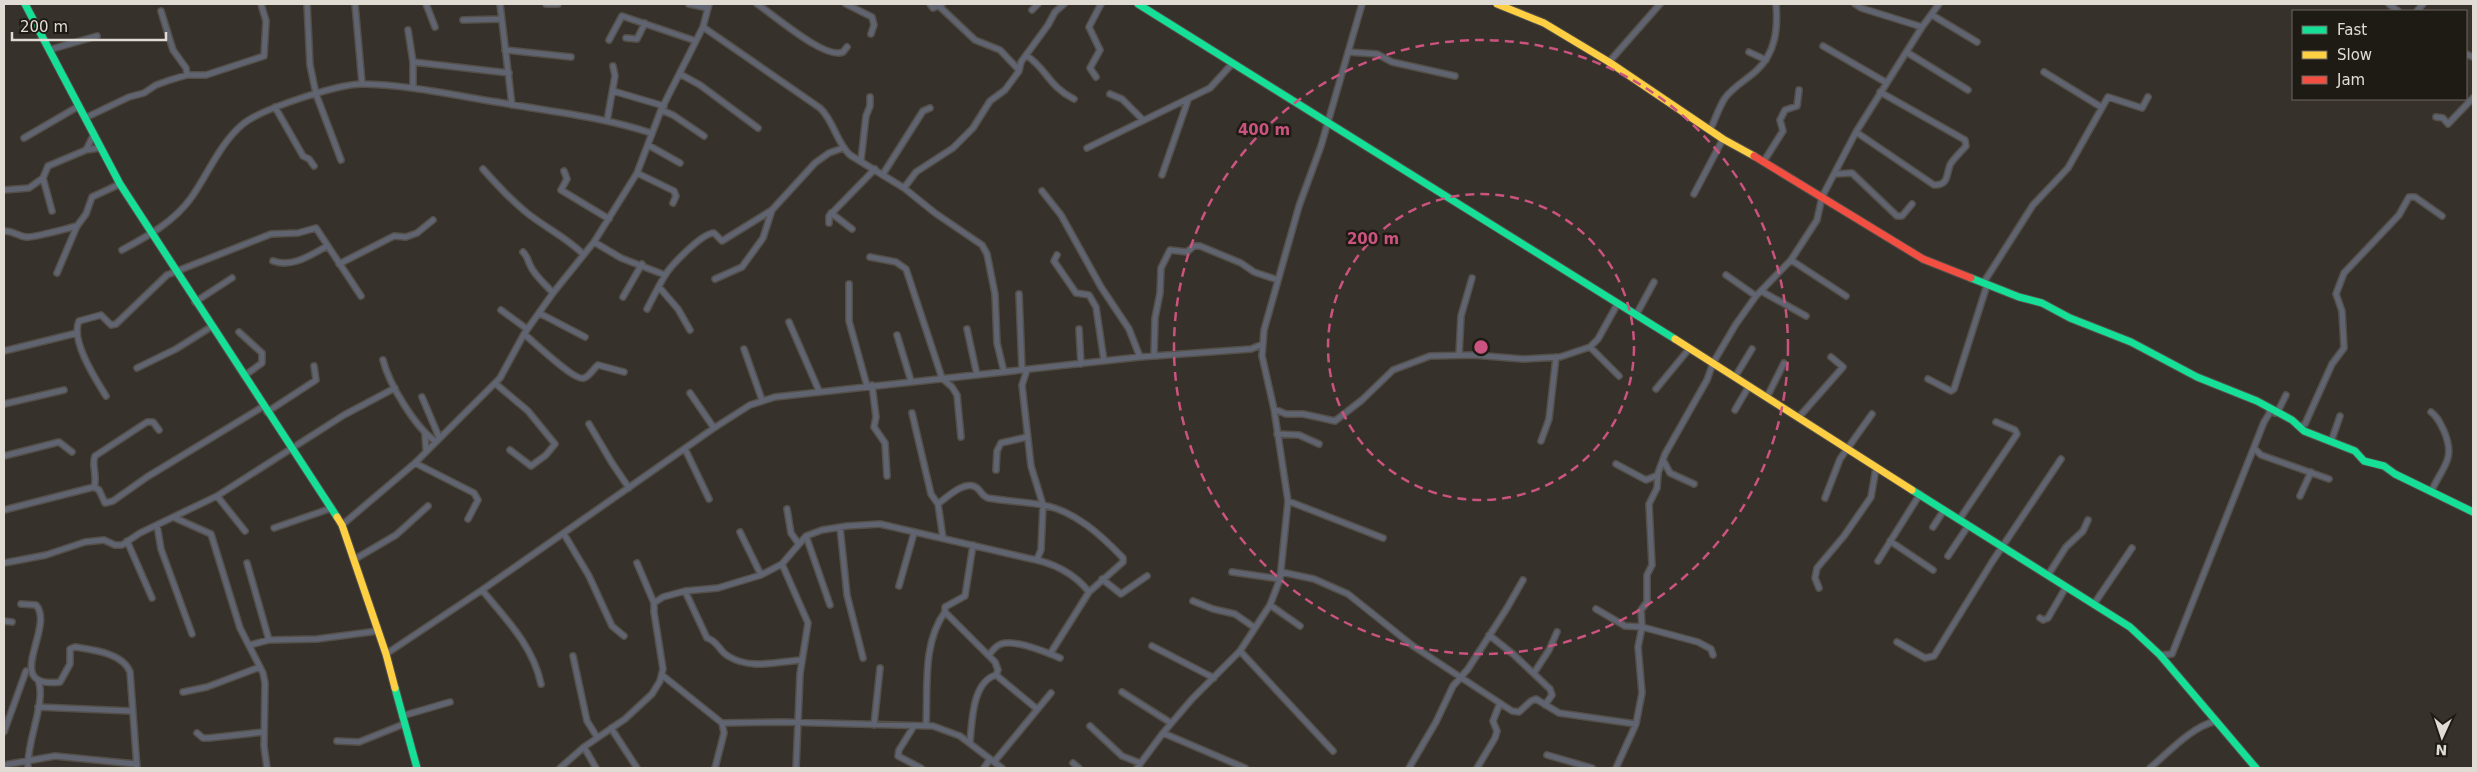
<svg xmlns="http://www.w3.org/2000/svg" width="2477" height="772" font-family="'DejaVu Sans',sans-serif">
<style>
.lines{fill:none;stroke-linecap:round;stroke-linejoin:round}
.street-casing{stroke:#545049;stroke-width:8}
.fast-casing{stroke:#545049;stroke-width:9}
.slow-casing{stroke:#545049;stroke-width:9}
.jam-casing{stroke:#545049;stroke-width:9}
.street{stroke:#606471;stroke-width:5}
.fast{stroke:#16e098;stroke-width:7}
.slow{stroke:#ffcf43;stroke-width:7}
.jam{stroke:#f24e42;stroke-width:7}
.ring{fill:none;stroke:#cb537f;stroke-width:2.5;stroke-dasharray:9 6}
.centre{fill:#cb537f;stroke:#1e1b15;stroke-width:2.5}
.ring-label{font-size:15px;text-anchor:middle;font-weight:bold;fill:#cb537f;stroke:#1e1b15;stroke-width:5;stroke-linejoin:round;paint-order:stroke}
</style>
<rect width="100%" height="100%" fill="#36312a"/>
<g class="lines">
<!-- street casing -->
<g class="street-casing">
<path id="street" d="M 307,4 L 310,65 L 316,94 L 341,160
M 355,4 L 362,83
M 426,4 L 435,27
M 500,4 L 512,105
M 546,4 L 558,4
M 689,4 L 708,8
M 757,4 C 774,15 825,60 843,52 L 847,47
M 846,4 L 872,17 L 874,25 L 871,34
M 930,4 L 933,8 L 942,4
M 1855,4 L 1861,8 L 1922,27
M 2389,4 L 2398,11
M 939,6 L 975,40 L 1000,50 L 1019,70
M 1032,10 L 1038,4
M 161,11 L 173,50 L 186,68 L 187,75
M 2417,11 L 2423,4
M 1932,15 L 1977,42
M 463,20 L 501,19
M 703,27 L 820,108 C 834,121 836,142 850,155 L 904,188 L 935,213 L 982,245 L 987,254 L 995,294 L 997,343 L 1004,372
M 408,30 L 413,62 L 413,88
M 626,38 L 637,39 L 645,23
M 609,40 L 622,16 L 696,41
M 1823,46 L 1887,83
M 52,49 L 97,36
M 505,50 L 571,57
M 1348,52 L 1377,54 L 1392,62 L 1455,76
M 1749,52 L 1766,60
M 1908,53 L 1968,90
M 2466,54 L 2473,57
M 1026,55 C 1047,69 1048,86 1074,99
M 413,62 L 509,73
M 1609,62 L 1660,4
M 2044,72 L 2101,107
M 680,74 L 700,85 L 758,128
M 1096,77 L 1090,68 L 1100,50 L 1089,27 L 1101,4
M 613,91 L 664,106
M 1110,94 L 1122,99 L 1143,120
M 275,107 L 303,156 L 309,159 L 314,166
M 661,110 L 673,115 L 704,136
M 2436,117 L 2443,118 L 2448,124 L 2473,98
M 85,118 L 129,97 L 144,93 L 156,85 L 170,80 L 187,75 L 206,75 L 264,56 L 266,21 L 261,4
M 607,121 L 615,76 L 613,66
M 1710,130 C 1715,120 1719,107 1725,98 C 1733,87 1746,80 1756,71 C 1776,53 1778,28 1776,4
M 1856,132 L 1934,185 C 1949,185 1946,175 1950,165 C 1953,159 1961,152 1966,146 L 1965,140 L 1880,92
M 24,138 L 79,106
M 648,145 L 680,163
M 1087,148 L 1210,88 L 1232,64
M 86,150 L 93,136
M 861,160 L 866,116 L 870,106 L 870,97
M 1764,161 L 1783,131 L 1780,120 L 1785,110 L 1797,106 L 1799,90
M 483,169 C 497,185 511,200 527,213 C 546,228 566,237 583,254
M 564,171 L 567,179 L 561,190 L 609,219
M 637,173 L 674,191 L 676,196 L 673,203
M 883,174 L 923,111 L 930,108
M 1835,174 L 1852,173 L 1897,216 L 1902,216 L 1912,204
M 1162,175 L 1188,100
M 904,188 L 916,172 L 953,148 L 973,128 L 990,101 L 1005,90 L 1019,71 L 1021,62 L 1048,25 L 1055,12 L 1064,4
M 4,190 L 29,188 L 43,178
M 1042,191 L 1061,215 L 1101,287 L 1129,329 L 1140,357
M 1694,194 L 1723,139
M 52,211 L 43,178 L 48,166 L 86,150 L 99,148
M 831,213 L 852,229
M 829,223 L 829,216 L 875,169
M 4,231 C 15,231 17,236 26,237 C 33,238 68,228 77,226
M 594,242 L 621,258 L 665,275
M 122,250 C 146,237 174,222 191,198 C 208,174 220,143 243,124 C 261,109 340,83 364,84 C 410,85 457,96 503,103 C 553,112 603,117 651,133
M 523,252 C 528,257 527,259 530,265 C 534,275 545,284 553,293
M 1057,255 L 1054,261 L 1076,293 L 1089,295 L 1096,307 L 1104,361
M 870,257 L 896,262 L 906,269 L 942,378 L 952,387 L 957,395 L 961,437
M 1791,260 L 1846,296
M 273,261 C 292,268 311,255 327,246
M 339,264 L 394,236 L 406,237 L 417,233 L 433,220
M 57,273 L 77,226 L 86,214 L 92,197 L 120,184
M 1726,275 L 1756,296
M 715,279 L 742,267 L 763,238 L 772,210
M 1984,282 L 2033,205 L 2068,168 L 2108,97 L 2142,108 L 2148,97
M 849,284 L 849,321 L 867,386
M 659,287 L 678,309 L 690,330
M 1761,291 L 1806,316
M 1019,294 L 1022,370
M 623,297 L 642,264
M 195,302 L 232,278
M 647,309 C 653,298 658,287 664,277 C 670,266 702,233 714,233 L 722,241 L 772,210 L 815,163 L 829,153 L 843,148
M 501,310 L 527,329
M 539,313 L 585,337
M 1636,315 L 1654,282
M 789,322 L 819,391
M 967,329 L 977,375
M 1079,329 L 1081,364
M 239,332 L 262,353 L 262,363 L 244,376
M 524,334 C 533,341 575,382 584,378 C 589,377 594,368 598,365 L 624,372
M 897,335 L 911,381
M 1590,347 L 1619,376
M 744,349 L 762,400
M 4,351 L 77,333
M 1459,355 L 1461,316 L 1472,278
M 1154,356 L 1155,318 L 1160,293 L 1161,268 L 1170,250 L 1187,252 L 1194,246 L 1200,246 L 1241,263 L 1254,272 L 1278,280
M 383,360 C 389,384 415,427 435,441
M 137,368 L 176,349 L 211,327
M 1027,370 L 1022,385 L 1031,466 L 1043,505 L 1041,550 L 1037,559
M 1735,377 L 1752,349
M 1928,379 L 1951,391 L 1954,389 L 1987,285
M 496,384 L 528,411 L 555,444 L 546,455 L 531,466 L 510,450
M 872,385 L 876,417 L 874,427 L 885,443 L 887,476
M 1656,389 L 1689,349
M 690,393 L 714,428
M 106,396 C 96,380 70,340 79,321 L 101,315 L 111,325 L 116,324 L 167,275 L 271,234 L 298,233 L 316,228 L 361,296
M 422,397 L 439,437
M 1767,397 L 1784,363
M 4,404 L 64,390
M 1274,409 L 1286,414 L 1303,414 L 1335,421 L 1362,400 L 1393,370 L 1430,356 L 1473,355 L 1523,359 L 1560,357 L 1590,347 L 1598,339 L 1618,303
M 1735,410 L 1749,386
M 267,412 L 316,380 L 314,366
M 2431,412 C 2438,417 2440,423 2444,431 C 2456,459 2443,466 2432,490
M 912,413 L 931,494 L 938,504 L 943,538
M 2275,413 L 2277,413 L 2286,395
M 1799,417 L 1843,367 L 1831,357
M 589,424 L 612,463 L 629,488
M 2299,426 L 2305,424 L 2332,364 L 2344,348 L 2342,311 L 2336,294 L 2344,273 L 2399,215 L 2409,197 L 2415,197 L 2442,216
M 425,434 L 426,450
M 1277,434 L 1299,435 L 1319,444
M 1541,441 L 1549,419 L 1556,357
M 2331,442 L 2340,416
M 2254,448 L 2261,455 L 2329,479
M 685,449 L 709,499
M 4,456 L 59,442 L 72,452
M 1663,460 L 1670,473 L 1694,484
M 415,463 L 474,493 L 478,500 L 468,519
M 1616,464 L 1646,480 L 1658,475
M 996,470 L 997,451 L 1001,443 L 1027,437
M 94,487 L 99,490 L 105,503 L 113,501 L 147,477 L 264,406
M 94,487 C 98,476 91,465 95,456 L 147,422 L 153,422 L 159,430
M 217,496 L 245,531
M 2300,496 L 2311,472
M 1825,498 L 1840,459 L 1872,414
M 1288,501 L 1383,538
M 938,504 C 947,497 966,479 977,488 C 981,491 982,496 988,498 C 1006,501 1025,502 1043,505 C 1075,511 1101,535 1123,558 L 1123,562 L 1089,592 L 1050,654
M 787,509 L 791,533 L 798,543
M 4,510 L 94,487
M 175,518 L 211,534 L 240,628 L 263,673 L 265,683 L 264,746 L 267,768
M 1959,520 L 2017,434 L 2015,430 L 1996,422
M 157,525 L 161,549 L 192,634
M 342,525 L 415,463 L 500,378 L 524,334 L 553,293 L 594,242 L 637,173 L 661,110 L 703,27 L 709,4
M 840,527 L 847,595 L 863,658
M 1933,527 L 1944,510
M 274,528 L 332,508
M 740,532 L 761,575
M 564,534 L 589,576 L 612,626 L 624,636
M 806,536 L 830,605
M 127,541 L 152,598
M 1890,541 L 1933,570
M 973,545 L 965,596 L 945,607 L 945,612 L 995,662 L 998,670 L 996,675
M 1948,556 L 1968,526
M 355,559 L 396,535 L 428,506
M 1878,561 L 1920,494
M 4,563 L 46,555 L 85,542 L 104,540 L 115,545 L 122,545 L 140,533 L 217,496 L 344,415 L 395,388
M 247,563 L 269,640
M 637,563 L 654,603
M 782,564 L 808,623 L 800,674 L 796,768
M 1232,572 L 1280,579
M 1281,572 L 1314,579 L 1348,594 L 1413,646 L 1512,711 L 1519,712 L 1531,701 L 1536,699 L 1559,713 L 1636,724
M 2048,575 L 2066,547 L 2083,531 L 2088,520
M 1102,579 L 1121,594 L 1147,576
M 899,586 L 914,533
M 1819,588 L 1815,578 L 1817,568 L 1844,536 L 1871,497 L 1876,468
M 482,590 C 506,619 533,646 541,684
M 685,591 L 707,638 C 718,641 719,651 728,656 C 750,670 776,662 801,660
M 1193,601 L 1213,609 L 1235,614 L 1255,628
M 21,604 L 36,605 C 56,627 0,689 60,682 L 70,664 L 70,649 L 75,647 C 93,650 123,653 130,672 L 137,768
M 2094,604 L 2132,548
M 1270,605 L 1300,626
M 1596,609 L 1625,626 L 1642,627 L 1698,642 L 1711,649 L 1713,655
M 2040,618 L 2043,620 L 2048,618 L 2066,587
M 4,621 L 12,622
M 1489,635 L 1513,654 L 1550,689 L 1552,695 L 1545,705
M 1897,642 L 1925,658 L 1934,656 L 1992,562 L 2061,459
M 250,645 L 269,640 L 317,639 L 378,631
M 1152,646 L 1214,678
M 1240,651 L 1333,751
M 386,654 L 482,590 L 714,428 L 750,405 L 775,397 L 1140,357 L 1251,349 L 1263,344
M 989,655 C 992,651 995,646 1001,644 C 1015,639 1046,652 1060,658
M 2160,655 L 2172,654 L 2264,422 L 2269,414 L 2270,408
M 573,656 L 587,721 L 597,737
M 1534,673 L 1549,650 L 1557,632
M 662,675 L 722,723 L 783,722 L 933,726 L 960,736 L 1002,768
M 996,675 L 1037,709
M 183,692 L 207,687 L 260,667
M 1122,692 L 1171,723
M 38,707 L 131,711
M 402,716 L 450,702
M 874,725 L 880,668
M 914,726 L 899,750 L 898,756 L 921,768
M 926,726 C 928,690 922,643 945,612
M 1090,726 L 1122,756 L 1140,763
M 611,728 L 637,768
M 4,732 L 26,671
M 197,733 L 203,738 L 209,738 L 264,732
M 1163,733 L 1245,768
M 337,741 L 359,742 L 404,724
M 970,742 C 972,722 972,682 996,675
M 584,747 L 596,768
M 1547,755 L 1592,768
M 994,762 L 1051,693
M 1073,763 L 1079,768
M 4,765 L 55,756 L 136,764
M 28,768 C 26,742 47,701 38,680
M 560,768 L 584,747 L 625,719 L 652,694 L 660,681 L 663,669 L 654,612 L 654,603 L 663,597 L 685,591 L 718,588 L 761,575 L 782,564 L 806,536 L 822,530 L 847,526 L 880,524 L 1027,558 C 1051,562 1074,573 1089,592
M 715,768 L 724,733 L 722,723
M 984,768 L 990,759
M 1137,768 L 1163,733 L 1192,699 L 1240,651 L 1270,605 L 1280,579 L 1288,501 L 1274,409 L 1262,356 L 1264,330 L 1299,206 L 1321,146 L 1362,4
M 1409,768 L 1436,722 L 1453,686 L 1468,669 L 1507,608 L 1523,580
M 1477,768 L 1495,738 L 1497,731 L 1493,721 L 1500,703
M 1616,768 L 1636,724 L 1642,693 L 1638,647 L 1642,627 L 1641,610 L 1647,602 L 1647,575 L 1652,565 L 1649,504 L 1657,488 L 1658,473 L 1665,454 L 1707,380 L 1713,363 L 1736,324 L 1756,296 L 1791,260 L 1817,220 L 1822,197 L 1856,132 L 1922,27 L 1939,4
M 2150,768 C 2169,752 2191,727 2216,721"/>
</g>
<!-- fast casing -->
<g class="fast-casing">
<path id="fast" d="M 25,4 L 120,184 L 337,517
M 1138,4 L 1675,339
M 1971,278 L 2019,297 L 2042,303 L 2070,318 L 2131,342 L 2197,377 L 2257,401 L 2292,420 L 2304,431 L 2355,451 L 2364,461 L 2384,466 L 2395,474 L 2473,512
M 1912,490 L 2130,627 L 2160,655 L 2256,768
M 395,688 L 417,768"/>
</g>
<!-- slow casing -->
<g class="slow-casing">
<path id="slow" d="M 1497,4 L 1544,23 L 1609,62 L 1723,139 L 1754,156
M 1675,339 L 1912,490
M 337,517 L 342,525 L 386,654 L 395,688"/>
</g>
<!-- jam casing -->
<g class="jam-casing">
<path id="jam" d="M 1754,156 L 1923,259 L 1971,278"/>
</g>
<!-- street -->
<use href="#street" class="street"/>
<!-- fast -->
<use href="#fast" class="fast"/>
<!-- slow -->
<use href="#slow" class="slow"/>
<!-- jam -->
<use href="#jam" class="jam"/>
</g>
<!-- distance rings -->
<g class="ring">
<circle cx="1481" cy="347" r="153"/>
<circle cx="1481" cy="347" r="307"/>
</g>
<circle cx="1481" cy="347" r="8" class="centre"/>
<g class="ring-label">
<text x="1264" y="135">400 m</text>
<text x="1373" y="244">200 m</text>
</g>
<!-- border -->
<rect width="2477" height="772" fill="none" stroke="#e0dcd4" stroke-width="10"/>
<!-- legend -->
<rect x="2292" y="10" width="175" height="90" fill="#1e1b15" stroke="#6c6861"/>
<rect x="2302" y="26" width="25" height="8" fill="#16e098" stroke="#6c6861"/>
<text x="2337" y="35" font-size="15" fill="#e0dcd4">Fast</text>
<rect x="2302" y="51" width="25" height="8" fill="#ffcf43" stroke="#6c6861"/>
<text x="2337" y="60" font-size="15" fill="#e0dcd4">Slow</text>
<rect x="2302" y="76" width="25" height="8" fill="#f24e42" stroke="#6c6861"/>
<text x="2337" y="85" font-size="15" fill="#e0dcd4">Jam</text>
<!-- north arrow -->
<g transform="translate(2442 737) rotate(183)" stroke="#1e1b15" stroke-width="4" paint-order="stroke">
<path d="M0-4L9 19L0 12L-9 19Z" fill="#e0dcd4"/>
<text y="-8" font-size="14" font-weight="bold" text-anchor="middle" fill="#e0dcd4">N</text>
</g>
<!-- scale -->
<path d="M12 32v8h154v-8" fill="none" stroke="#e0dcd4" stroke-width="2.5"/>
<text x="20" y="32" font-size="15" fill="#e0dcd4" stroke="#1e1b15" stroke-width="4" paint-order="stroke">200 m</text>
</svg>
